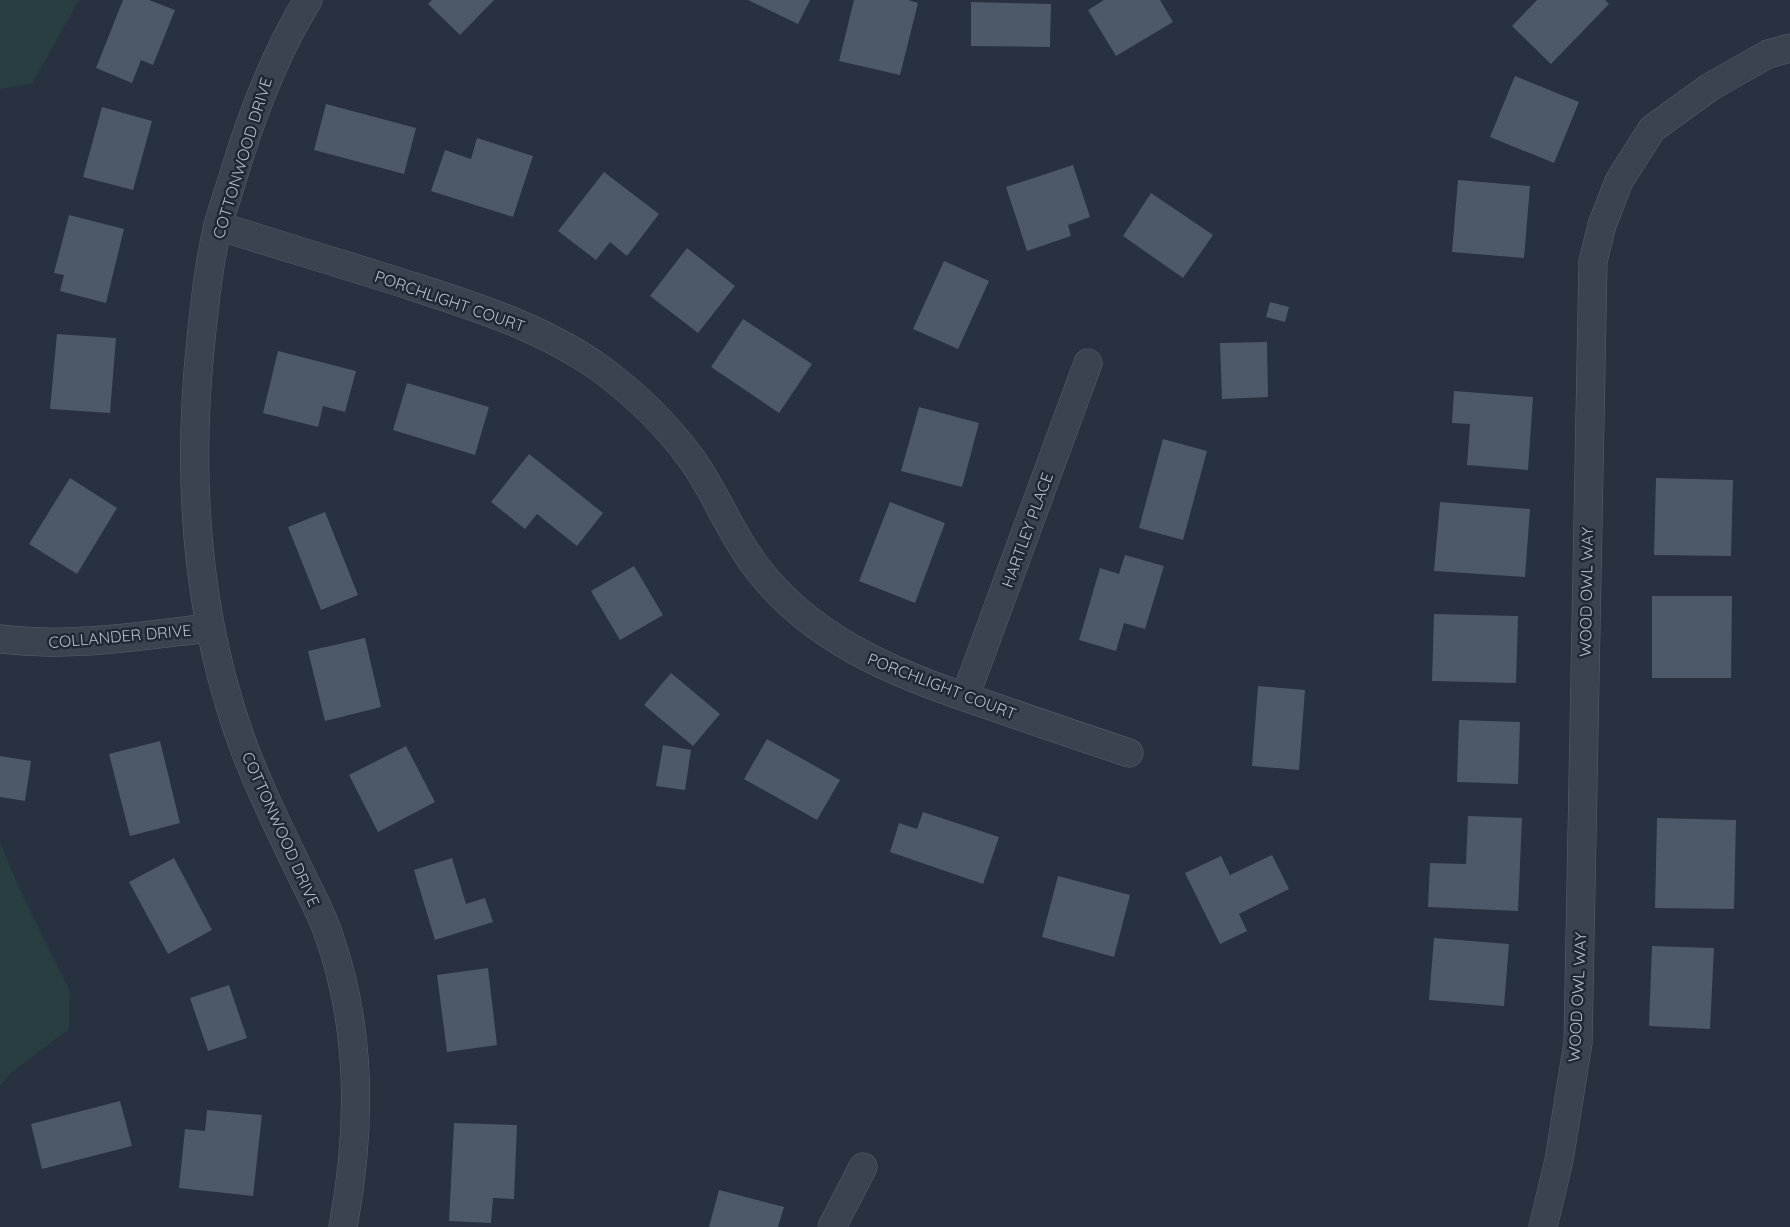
<svg xmlns="http://www.w3.org/2000/svg" width="1790" height="1227" font-family="Quicksand,sans-serif">
<style>
.green{fill:#293e41}
.building{fill:#4d5868}
.lines{fill:none;stroke-linecap:round;stroke-linejoin:round}
.minor-casing{stroke:#59616d;stroke-width:29}
.minor{stroke:#3b4350;stroke-width:28}
.labels{text-anchor:middle;stroke-width:5;stroke-linejoin:round;paint-order:stroke}
.street-label{font-size:16px;fill:#b8bfca;stroke:#202835}
</style>
<rect width="100%" height="100%" fill="#273140"/>
<!-- green -->
<path class="green" d="M 0,0 L 79,0 L 32,84 L 0,89 Z
M 0,842 L 19,888 L 70,991 L 69,1029 L 12,1072 L 0,1085 Z"/>
<!-- building -->
<path class="building" d="M 123,0 L 149,0 L 175,10 L 153,65 L 141,60 L 132,83 L 96,68 Z
M 432,0 L 494,0 L 460,35 L 428,4 Z
M 748,0 L 810,0 L 798,24 Z
M 854,0 L 908,0 L 918,3 L 900,75 L 839,61 Z
M 1104,0 L 1160,0 L 1173,22 L 1116,56 L 1088,10 Z
M 1537,0 L 1605,0 L 1609,4 L 1551,64 L 1512,26 Z
M 971,2 L 1051,4 L 1050,47 L 971,46 Z
M 1515,76 L 1579,102 L 1554,163 L 1490,137 Z
M 326,104 L 416,128 L 404,174 L 314,150 Z
M 102,107 L 152,121 L 133,190 L 83,177 Z
M 477,138 L 533,156 L 513,217 L 431,191 L 445,150 L 471,159 Z
M 1073,165 L 1090,217 L 1068,225 L 1071,236 L 1027,251 L 1006,187 Z
M 604,172 L 659,214 L 627,256 L 610,242 L 596,260 L 558,231 Z
M 1458,180 L 1530,186 L 1524,258 L 1452,252 Z
M 1151,193 L 1213,235 L 1183,278 L 1123,236 Z
M 69,215 L 124,229 L 106,303 L 60,291 L 64,275 L 54,273 Z
M 687,248 L 735,286 L 698,333 L 650,296 Z
M 944,261 L 989,281 L 958,349 L 913,329 Z
M 1270,302 L 1289,307 L 1285,322 L 1266,317 Z
M 743,319 L 812,364 L 779,413 L 711,367 Z
M 57,334 L 116,338 L 110,413 L 50,409 Z
M 1267,342 L 1268,397 L 1222,399 L 1220,343 Z
M 278,351 L 356,371 L 345,412 L 323,406 L 318,427 L 263,413 Z
M 407,383 L 489,407 L 475,455 L 393,430 Z
M 1454,391 L 1533,397 L 1528,470 L 1467,465 L 1470,424 L 1452,423 Z
M 919,407 L 979,423 L 962,487 L 901,471 Z
M 1163,439 L 1207,451 L 1183,540 L 1139,528 Z
M 529,454 L 603,513 L 577,546 L 537,514 L 525,529 L 491,502 Z
M 70,478 L 117,508 L 77,574 L 29,544 Z
M 1656,478 L 1733,480 L 1731,556 L 1654,555 Z
M 890,502 L 945,523 L 915,603 L 859,581 Z
M 1440,502 L 1530,509 L 1525,577 L 1434,571 Z
M 325,512 L 358,595 L 321,610 L 288,527 Z
M 1125,555 L 1164,566 L 1145,629 L 1124,623 L 1116,651 L 1079,640 L 1100,568 L 1119,574 Z
M 634,566 L 663,615 L 620,640 L 591,591 Z
M 1652,596 L 1732,596 L 1731,678 L 1652,678 Z
M 1434,614 L 1518,616 L 1516,683 L 1432,681 Z
M 365,638 L 381,707 L 325,721 L 308,651 Z
M 671,673 L 720,714 L 693,746 L 644,705 Z
M 1258,686 L 1305,690 L 1299,770 L 1252,766 Z
M 1459,720 L 1520,722 L 1518,784 L 1457,782 Z
M 767,739 L 840,780 L 817,820 L 744,779 Z
M 160,741 L 180,823 L 130,836 L 109,754 Z
M 663,745 L 691,750 L 685,790 L 656,786 Z
M 406,746 L 435,802 L 378,832 L 349,775 Z
M 0,756 L 31,761 L 25,801 L 0,797 Z
M 923,812 L 999,837 L 983,884 L 890,852 L 899,823 L 917,829 Z
M 1468,816 L 1522,818 L 1518,911 L 1428,907 L 1430,863 L 1466,864 Z
M 1657,818 L 1736,820 L 1734,909 L 1655,908 Z
M 1272,855 L 1289,889 L 1239,914 L 1247,931 L 1220,944 L 1185,873 L 1221,856 L 1230,875 Z
M 174,858 L 212,930 L 168,954 L 129,882 Z
M 452,858 L 466,904 L 485,898 L 493,922 L 435,940 L 414,870 Z
M 1058,876 L 1130,895 L 1114,957 L 1042,937 Z
M 1434,938 L 1509,944 L 1504,1006 L 1429,1000 Z
M 1652,946 L 1714,948 L 1710,1029 L 1649,1026 Z
M 488,968 L 497,1045 L 447,1052 L 437,975 Z
M 229,985 L 247,1038 L 208,1051 L 190,998 Z
M 120,1101 L 132,1146 L 42,1169 L 31,1124 Z
M 207,1110 L 262,1115 L 253,1196 L 179,1188 L 185,1129 L 205,1131 Z
M 454,1123 L 517,1125 L 514,1199 L 493,1198 L 491,1223 L 449,1221 Z
M 719,1190 L 784,1207 L 778,1227 L 709,1227 Z"/>
<g class="lines">
<!-- minor casing -->
<g class="minor-casing">
<path id="minor" d="M 308,0 C 276,52 255,106 237,164 C 231,184 224,205 218,225 C 209,263 205,301 201,339 C 187,471 195,605 238,731 C 255,780 278,826 300,872 C 310,893 322,914 329,936 C 362,1029 361,1131 343,1227
M 218,226 C 277,244 337,263 396,281 C 467,304 539,325 601,369 C 636,395 667,425 693,461 C 718,497 733,539 761,573 C 820,647 908,678 994,707 C 1039,723 1084,738 1129,753
M 0,639 C 70,648 140,636 209,628
M 965,697 L 1088,363
M 832,1227 L 863,1167
M 1543,1227 L 1559,1160 L 1578,1043 L 1593,261 L 1602,225 L 1619,181 L 1652,129 L 1710,87 L 1768,54 L 1790,48"/>
</g>
<!-- minor -->
<use href="#minor" class="minor"/>
</g>
<g class="labels">
<!-- street labels -->
<g class="street-label">
<text transform="translate(242 158) rotate(-73)" y="6">COTTONWOOD DRIVE</text>
<text transform="translate(450 301) rotate(19)" y="6">PORCHLIGHT COURT</text>
<text transform="translate(1027 530) rotate(-70)" y="6">HARTLEY PLACE</text>
<text transform="translate(1586 592) rotate(-89)" y="6">WOOD OWL WAY</text>
<text transform="translate(120 636) rotate(-5)" y="6">COLLANDER DRIVE</text>
<text transform="translate(942 686) rotate(21)" y="6">PORCHLIGHT COURT</text>
<text transform="translate(281 829) rotate(66)" y="6">COTTONWOOD DRIVE</text>
<text transform="translate(1577 997) rotate(-87)" y="6">WOOD OWL WAY</text>
</g>
</g>
</svg>
